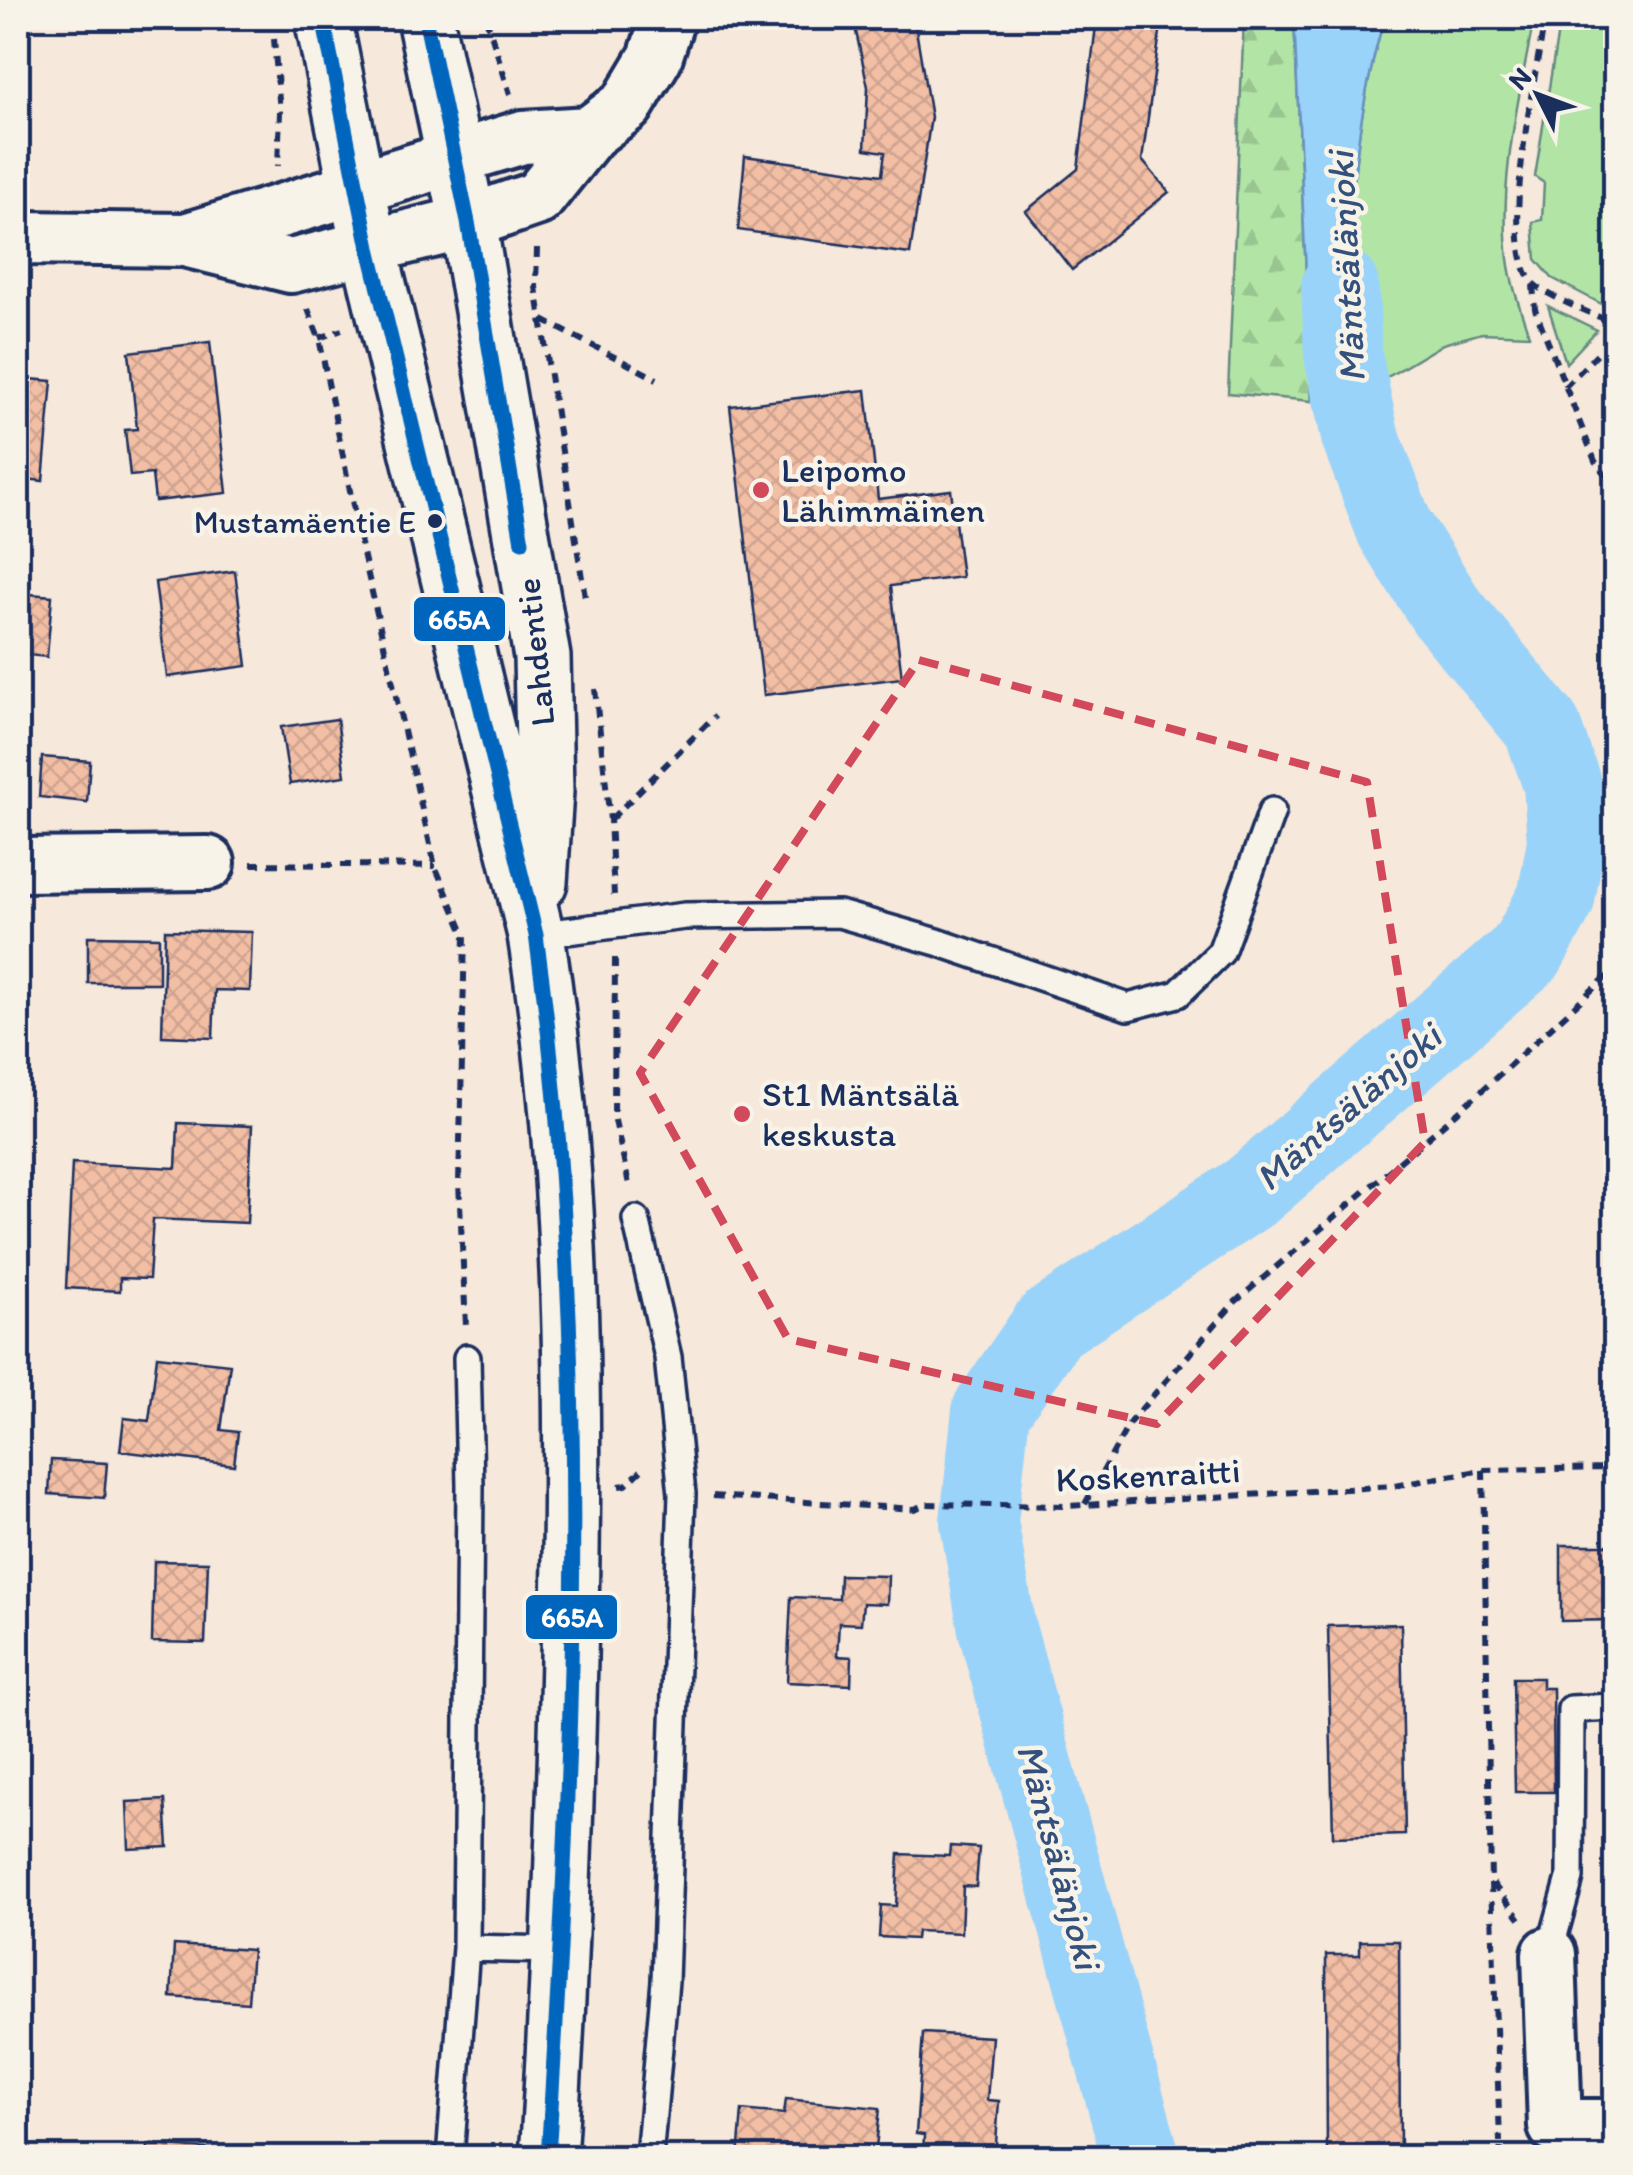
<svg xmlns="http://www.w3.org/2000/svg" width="1633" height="2175" font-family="Itim,sans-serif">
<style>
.grass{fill:#b2e5a5;stroke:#668a82;stroke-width:2.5}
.forest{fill:url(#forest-firs);stroke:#668a82;stroke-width:2.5}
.water{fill:#9ad3fa;stroke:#6791bc;stroke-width:2.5}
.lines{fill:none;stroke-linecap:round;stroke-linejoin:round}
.river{stroke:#9ad3fa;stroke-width:78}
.building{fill:url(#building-cross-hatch);stroke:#1b2f5e;stroke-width:2.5}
.lane-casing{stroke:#1b2f5e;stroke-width:32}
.street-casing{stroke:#1b2f5e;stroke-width:60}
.secondary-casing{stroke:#1b2f5e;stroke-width:62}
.path{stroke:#1b2f5e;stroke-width:6;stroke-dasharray:10 8;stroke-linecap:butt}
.lane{stroke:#f7f3e8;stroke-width:25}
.street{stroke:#f7f3e8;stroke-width:52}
.secondary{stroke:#f7f3e8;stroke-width:55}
.bus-1-casing{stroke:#f7f3e8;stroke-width:22}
.bus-1{stroke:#0065bd;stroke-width:15}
.marked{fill:none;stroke:#d1495b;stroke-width:8;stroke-dasharray:20 12;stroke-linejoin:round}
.poi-dot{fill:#d1495b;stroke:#f7f3e8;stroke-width:4}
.bus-dot{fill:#1b2f5e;stroke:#f7f3e8;stroke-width:4}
.labels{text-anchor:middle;stroke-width:9;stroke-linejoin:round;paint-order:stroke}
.bus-label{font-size:32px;fill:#1b2f5e;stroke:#f7f3e8;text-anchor:end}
.poi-label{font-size:35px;fill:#1b2f5e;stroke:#f7f3e8;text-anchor:start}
.street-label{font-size:35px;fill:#1b2f5e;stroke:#f7f3e8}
.water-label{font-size:38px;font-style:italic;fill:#34507d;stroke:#f7f3e8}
.line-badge{stroke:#f7f3e8;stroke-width:4}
.badge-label{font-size:28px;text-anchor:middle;font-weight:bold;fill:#fff}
</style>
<defs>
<pattern id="forest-firs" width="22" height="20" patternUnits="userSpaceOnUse" patternTransform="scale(2.5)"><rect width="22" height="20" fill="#b2e5a5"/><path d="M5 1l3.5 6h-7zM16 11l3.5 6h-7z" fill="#98c590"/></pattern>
<pattern id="building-cross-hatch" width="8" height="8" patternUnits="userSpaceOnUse" patternTransform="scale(2.5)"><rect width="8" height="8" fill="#f2bea4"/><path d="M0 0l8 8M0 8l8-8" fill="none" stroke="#cfa490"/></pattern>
</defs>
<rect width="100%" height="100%" fill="#f6e8da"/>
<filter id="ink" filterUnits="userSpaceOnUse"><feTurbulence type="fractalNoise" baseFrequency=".01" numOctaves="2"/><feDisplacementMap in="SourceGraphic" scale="20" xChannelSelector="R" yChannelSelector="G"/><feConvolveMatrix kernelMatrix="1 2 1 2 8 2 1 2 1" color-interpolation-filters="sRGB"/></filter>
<g filter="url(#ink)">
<!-- grass -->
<path class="grass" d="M 1384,18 L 1534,18 C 1520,95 1498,179 1508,259 C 1511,284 1521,311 1529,335 L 1482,333 L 1443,344 L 1374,385 C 1367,361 1358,335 1355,310 C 1344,214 1358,110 1384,18 Z
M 1560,18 L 1615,18 L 1615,311 L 1552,278 L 1536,259 L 1533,222 L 1542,220 L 1544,183 L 1535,177 Z
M 1548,306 L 1597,330 L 1566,363 Z"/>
<!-- forest -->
<path class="forest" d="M 1244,18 L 1294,18 L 1312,401 L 1228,393 Z"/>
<!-- water -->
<path class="water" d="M 1294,18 L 1384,18 C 1358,110 1344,214 1355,310 C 1358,335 1367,361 1374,385 L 1312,401 Z"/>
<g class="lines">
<!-- river -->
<path class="river" d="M 1141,2158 L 997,1629 L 979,1522 L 991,1411 L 1050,1325 L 1252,1191 L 1526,953 L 1556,899 L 1566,842 L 1562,784 L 1542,727 L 1446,610 L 1395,529 L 1360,436 L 1343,355 L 1340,286"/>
</g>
<!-- building -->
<path class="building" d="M 853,18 L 914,18 L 931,117 L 910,254 L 738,230 L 745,156 L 882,175 L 885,152 L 865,149 L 868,87 Z
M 1097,18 L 1162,18 L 1142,160 L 1169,192 L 1072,270 L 1026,211 L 1078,169 Z
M 210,342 L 227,493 L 155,501 L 152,474 L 130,476 L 125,430 L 137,429 L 129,352 Z
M 18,378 L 52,381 L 43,481 L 18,478 Z
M 866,390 L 878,499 L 951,490 L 962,577 L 891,586 L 902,678 L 764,695 L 730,406 Z
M 235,571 L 247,666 L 167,677 L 155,582 Z
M 18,593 L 52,596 L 47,657 L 18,654 Z
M 337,719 L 345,776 L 290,784 L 281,727 Z
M 42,757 L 90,761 L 87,802 L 39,797 Z
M 165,930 L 252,932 L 250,991 L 215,990 L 213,1038 L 162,1036 Z
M 88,936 L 159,937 L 159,983 L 88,983 Z
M 178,1123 L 252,1126 L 247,1223 L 153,1219 L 149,1279 L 120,1278 L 120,1291 L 66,1288 L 72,1163 L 176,1168 Z
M 157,1356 L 230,1364 L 221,1430 L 238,1432 L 234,1465 L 120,1451 L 124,1418 L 149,1421 Z
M 51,1460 L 107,1463 L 104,1498 L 49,1494 Z
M 1561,1545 L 1616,1545 L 1616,1620 L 1561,1621 Z
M 154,1561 L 208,1562 L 205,1643 L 152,1642 Z
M 840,1575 L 888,1576 L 887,1604 L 863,1603 L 861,1624 L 839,1623 L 837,1656 L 852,1657 L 851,1685 L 787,1682 L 791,1597 L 839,1599 Z
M 1401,1624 L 1405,1835 L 1333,1837 L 1328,1626 Z
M 1513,1678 L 1542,1678 L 1542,1688 L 1553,1688 L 1554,1792 L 1515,1792 Z
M 165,1800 L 168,1847 L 129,1849 L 127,1802 Z
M 950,1846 L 979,1848 L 976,1887 L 963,1886 L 961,1933 L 917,1931 L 916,1939 L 879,1937 L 881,1905 L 896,1906 L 899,1854 L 949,1856 Z
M 1360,1941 L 1399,1941 L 1400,2158 L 1327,2158 L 1326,1955 L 1360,1955 Z
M 174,1945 L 252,1950 L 248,2003 L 171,1997 Z
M 923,2033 L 992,2037 L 987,2100 L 999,2101 L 995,2158 L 923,2158 L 924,2135 L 916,2134 Z
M 786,2099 L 880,2108 L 875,2158 L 738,2158 L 742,2110 L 784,2114 Z
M 148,2145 L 240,2151 L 240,2158 L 147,2158 Z"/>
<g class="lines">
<!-- lane casing -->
<g class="lane-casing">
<path id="lane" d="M 536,935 L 685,916 L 839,914 L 937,942 L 1128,1007 L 1178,994 L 1221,952 L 1272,811
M 636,1219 L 668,1357 L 682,1494 L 665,1981 L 649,2158
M 466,1948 L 562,1950
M 1549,1954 L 1570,1878 L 1571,1709 L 1616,1707
M 450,2158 L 466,1948 L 470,1486 L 467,1358"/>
</g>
<!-- street casing -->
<g class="street-casing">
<path id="street" d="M 18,238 L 185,240 L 291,266 L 468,222 L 538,198 L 590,133 L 627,105 L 655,58 L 668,18
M 185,240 L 523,137 L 590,133
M 18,865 L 208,863
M 1549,1954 L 1555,2126 L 1616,2126"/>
</g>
<!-- secondary casing -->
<g class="secondary-casing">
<path id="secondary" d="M 323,18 L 369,248 L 536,935 C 574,1174 575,1417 569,1659 C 565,1826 559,1991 548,2158
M 425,18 L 468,222 L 542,657 L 545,791 L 539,882"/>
</g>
<!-- path -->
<path class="path" d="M 486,18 L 510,94
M 1545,18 C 1537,71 1497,243 1533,283 C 1541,293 1601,319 1616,323
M 274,39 L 280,112 L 278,166
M 537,248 L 536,287 L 585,597
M 1533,285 L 1535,309 L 1595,461 L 1616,490
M 308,309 L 319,338 L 360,540 L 435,866 L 465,935 L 459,1183 L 466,1326
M 543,320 L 657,379
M 319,338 L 342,330
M 1565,387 L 1616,334
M 595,689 L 610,820 L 614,895
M 611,819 L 715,716
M 251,864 L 435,866
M 615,958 L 614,1116 L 630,1189
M 1483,1470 L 1491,1881 L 1520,1919
M 619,1486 L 626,1485 L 644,1468
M 713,1496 L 915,1509 L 925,1504 L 1067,1506 L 1394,1486 L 1483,1470 L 1616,1468
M 1085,1504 L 1130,1422 L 1235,1302 L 1465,1106 L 1616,968
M 1491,1883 L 1500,2142
M 1500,2158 L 1501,2142"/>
<!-- lane -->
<use href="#lane" class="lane"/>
<!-- street -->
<use href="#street" class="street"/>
<!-- secondary -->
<use href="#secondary" class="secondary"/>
<!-- bus-1 casing -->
<g class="bus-1-casing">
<path id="bus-1" d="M 323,18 L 369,248 L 536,935 C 593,1339 573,1751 548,2158
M 425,18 L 468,222 L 522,542"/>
</g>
<!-- bus-1 -->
<use href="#bus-1" class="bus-1"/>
</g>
</g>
<!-- marked area -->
<path class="marked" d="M 919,660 L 1367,782 L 1425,1142 L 1157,1424 L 788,1339 L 640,1073 Z"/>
<!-- markers -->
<g class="poi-dot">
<circle cx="761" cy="490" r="10"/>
<circle cx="742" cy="1114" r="10"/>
</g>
<circle class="bus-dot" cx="435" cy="521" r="9"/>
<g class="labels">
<!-- bus labels -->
<g class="bus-label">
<text x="416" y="533">Mustamäentie E</text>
</g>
<!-- poi labels -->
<g class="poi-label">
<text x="781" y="482">Leipomo<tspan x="781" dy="40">Lähimmäinen</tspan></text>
<text x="762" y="1106">St1 Mäntsälä<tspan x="762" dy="40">keskusta</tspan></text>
</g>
<!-- street labels -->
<g class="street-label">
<text transform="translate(535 652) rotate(-96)" y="12">Lahdentie</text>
<text transform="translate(1148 1475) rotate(-3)" y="12">Koskenraitti</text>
</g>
<!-- water labels -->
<g class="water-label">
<text transform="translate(1346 267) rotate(-93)" y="13">Mäntsälänjoki</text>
<text transform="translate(1348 1107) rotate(-41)" y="13">Mäntsälänjoki</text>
<text transform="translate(1059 1856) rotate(75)" y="13">Mäntsälänjoki</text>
</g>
</g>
<g class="line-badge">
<rect x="412" y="595" width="95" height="48" rx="10" fill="#0065bd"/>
<rect x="524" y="1593" width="95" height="48" rx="10" fill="#0065bd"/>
</g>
<g class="badge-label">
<text x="459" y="629">665A</text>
<text x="572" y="1627">665A</text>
</g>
<!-- margin -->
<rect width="1633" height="2175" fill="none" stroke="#f7f3e8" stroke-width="60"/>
<rect x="30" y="30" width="1573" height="2115" fill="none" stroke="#1b2f5e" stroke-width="4" filter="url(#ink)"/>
<!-- north arrow -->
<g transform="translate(1538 95) rotate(312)" stroke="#f7f3e8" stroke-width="8" paint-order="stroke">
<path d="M0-8L18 38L0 25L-18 38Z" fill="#1b2f5e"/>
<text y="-15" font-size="28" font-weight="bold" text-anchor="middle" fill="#1b2f5e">N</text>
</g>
</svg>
